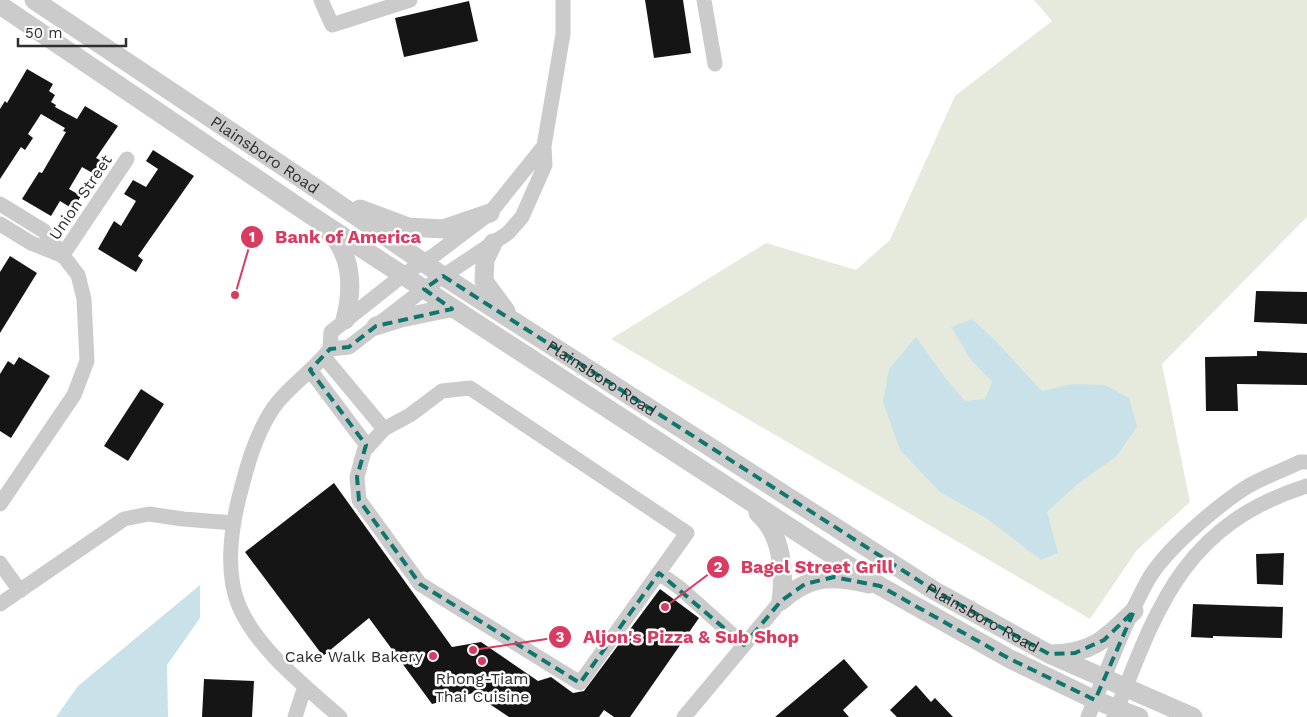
<svg xmlns="http://www.w3.org/2000/svg" width="1307" height="717" font-family="'Work Sans',sans-serif">
<style>
.green{fill:#e6eadc}
.water{fill:#c9e2e9}
.building{fill:#151515}
.lines{fill:none;stroke-linecap:round;stroke-linejoin:round}
.minor{stroke:#cbcbcb;stroke-width:15}
.tertiary{stroke:#cbcbcb;stroke-width:19}
.marked{fill:none;stroke:#0f766e;stroke-width:4;stroke-dasharray:10 6;stroke-linejoin:round}
.poi-dot{fill:#d93b61;stroke:#fff;stroke-width:2}
.labels{text-anchor:middle;stroke-width:5;stroke-linejoin:round;paint-order:stroke}
.street-label{font-size:16px;fill:#2e2e2e;stroke:#fff}
.poi-label{font-size:16px;fill:#2e2e2e;stroke:#fff;text-anchor:end}
.leader{fill:none;stroke:#d93b61;stroke-width:2}
.callout-dot{fill:#d93b61;stroke:#fff;stroke-width:2}
.mark-label{font-size:15px;text-anchor:middle;font-weight:bold;fill:#fff}
.callout-label{font-size:18px;text-anchor:middle;font-weight:bold;fill:#d93b61;stroke:#fff;stroke-width:5;stroke-linejoin:round;paint-order:stroke}
</style>
<rect width="100%" height="100%" fill="#fff"/>
<!-- green -->
<path class="green" d="M 1034,0 L 1307,0 L 1307,217 L 1162,364 L 1190,502 L 1137,550 L 1090,619 L 611,339 L 766,243 L 856,270 L 890,240 L 955,96 L 1052,21 Z"/>
<!-- water -->
<path class="water" d="M 972,319 C 998,341 1019,367 1042,391 L 1072,384 L 1105,385 L 1129,398 L 1137,427 L 1116,457 L 1080,482 L 1047,512 L 1058,553 L 1041,560 L 986,518 L 940,492 L 900,450 L 883,402 L 889,369 L 916,337 L 944,376 L 965,401 L 985,399 L 992,382 L 971,360 L 951,327 Z
M 200,585 L 200,618 L 167,665 L 168,717 L 56,717 L 78,686 Z"/>
<!-- building -->
<path class="building" d="M 645,0 L 683,0 L 691,53 L 654,58 Z
M 469,1 L 478,41 L 404,57 L 395,18 Z
M 27,69 L 53,84 L 49,91 L 55,95 L 51,102 L 56,105 L 55,107 L 77,119 L 85,106 L 118,126 L 96,158 L 104,162 L 96,175 L 82,167 L 69,189 L 81,196 L 73,209 L 60,201 L 51,216 L 22,199 L 39,172 L 42,173 L 66,132 L 63,131 L 65,128 L 41,114 L 28,134 L 33,138 L 25,150 L 21,147 L 0,179 L 0,109 L 5,101 L 7,103 Z
M 153,150 L 194,176 L 138,256 L 143,260 L 136,272 L 98,249 L 114,221 L 121,226 L 136,201 L 124,194 L 133,180 L 146,187 L 158,169 L 146,161 Z
M 10,256 L 37,273 L 0,333 L 0,272 Z
M 1256,291 L 1307,292 L 1307,324 L 1254,322 Z
M 1257,351 L 1307,353 L 1307,385 L 1237,384 L 1238,411 L 1206,411 L 1205,357 L 1257,356 Z
M 19,357 L 50,376 L 11,438 L 0,431 L 0,374 L 8,361 L 14,365 Z
M 141,389 L 164,404 L 128,461 L 104,446 Z
M 334,483 L 452,647 L 481,642 L 538,681 L 551,677 L 573,693 L 584,691 L 660,589 L 699,618 L 630,717 L 614,717 L 604,710 L 599,717 L 509,717 L 473,693 L 432,704 L 369,618 L 323,656 L 245,552 Z
M 1284,553 L 1283,585 L 1257,584 L 1256,554 Z
M 1193,604 L 1283,607 L 1282,638 L 1213,636 L 1213,638 L 1191,637 Z
M 844,659 L 868,687 L 843,710 L 849,717 L 775,717 Z
M 204,679 L 254,681 L 252,717 L 202,717 Z
M 916,685 L 931,702 L 935,698 L 953,717 L 897,717 L 890,710 Z"/>
<g class="lines">
<!-- minor -->
<path class="minor" d="M 321,0 L 332,25 L 410,0
M 704,0 L 715,64
M 0,204 L 44,231 L 78,275 L 84,299 L 87,361 L 74,395 L 0,504
M 0,224 L 31,243 L 61,255
M 62,256 L 127,159
M 330,349 L 349,347 L 424,289 L 508,233 L 522,217 L 545,165 L 544,146 L 563,34 L 563,0
M 324,357 L 384,429
M 310,370 L 368,447
M 470,388 L 687,533 L 580,683 L 420,584 L 359,500 L 357,477 L 364,451 L 384,429 L 410,415 L 442,391 Z
M 0,563 L 20,591
M 659,573 L 680,588 L 744,645
M 0,604 L 124,519 L 149,514 L 183,519 L 234,523
M 295,717 L 305,686
M 340,717 C 306,687 257,649 239,606 C 224,570 232,522 242,486 C 249,458 259,426 277,403 C 293,383 315,369 330,349 L 331,332 L 403,275 L 436,254 L 490,213 L 544,146
M 684,717 L 781,601
M 1088,717 C 1107,671 1124,624 1148,580 C 1165,550 1216,507 1245,488 C 1261,478 1282,471 1300,462 L 1307,462
M 1114,717 C 1157,607 1183,525 1307,486"/>
<!-- tertiary -->
<g class="tertiary">
<path id="s1" d="M 34,0 L 314,187 L 443,276 L 935,591 L 1049,654 L 1193,717"/>
<path d="M 0,5 L 312,216 L 880,586 L 1010,659 L 1095,700 L 1139,717"/>
<path d="M 360,209 L 408,227 L 443,229 L 490,213"/>
<path d="M 329,232 C 353,255 353,290 345,320"/>
<path d="M 493,243 L 485,260 L 484,281 L 506,311"/>
<path d="M 376,326 L 401,318 L 450,308"/>
<path d="M 758,513 C 782,534 785,572 781,601"/>
<path d="M 781,601 C 810,575 832,575 869,584"/>
<path d="M 1052,654 C 1094,653 1106,638 1134,611"/>
</g>
</g>
<!-- marked area -->
<path class="marked" d="M 443,276 L 935,591 L 1049,654 L 1075,653 L 1104,640 L 1134,611 L 1095,700 L 1010,659 L 880,586 L 834,577 L 805,584 L 781,601 L 744,645 L 659,573 L 580,683 L 420,584 L 359,500 L 357,477 L 366,445 L 310,370 L 330,349 L 349,347 L 376,326 L 452,309 L 424,289 Z"/>
<!-- markers -->
<g class="poi-dot">
<circle cx="433" cy="656" r="5"/>
<circle cx="482" cy="661" r="5"/>
</g>
<g class="labels">
<!-- street labels -->
<g class="street-label">
<text dy="6" stroke="none"><textPath href="#s1" startOffset="278">Plainsboro Road</textPath></text>
<text transform="translate(80 197) rotate(-56)" y="6">Union Street</text>
<text dy="6" stroke="none"><textPath href="#s1" startOffset="682">Plainsboro Road</textPath></text>
<text dy="6" stroke="none"><textPath href="#s1" startOffset="1132">Plainsboro Road</textPath></text>
</g>
<!-- poi labels -->
<g class="poi-label">
<text x="423" y="662">Cake Walk Bakery</text>
<text x="482" y="684" text-anchor="middle">Rhong-Tiam<tspan x="482" dy="18">Thai Cuisine</tspan></text>
</g>
</g>
<!-- callouts -->
<path class="leader" d="M235 295L252 237M665 607L718 567M473 650L560 637"/>
<g class="callout-dot">
<circle cx="235" cy="295" r="5"/>
<circle cx="665" cy="607" r="5"/>
<circle cx="473" cy="650" r="5"/>
<circle cx="252" cy="237" r="12"/>
<circle cx="718" cy="567" r="12"/>
<circle cx="560" cy="637" r="12"/>
</g>
<g class="mark-label">
<text x="252" y="242">1</text>
<text x="718" y="572">2</text>
<text x="560" y="642">3</text>
</g>
<g class="callout-label">
<text x="348" y="243">Bank of America</text>
<text x="817" y="573">Bagel Street Grill</text>
<text x="691" y="643">Aljon's Pizza &amp; Sub Shop</text>
</g>
<!-- scale -->
<path d="M18 38v8h108v-8" fill="none" stroke="#2e2e2e" stroke-width="2.5"/>
<text x="25" y="38" font-size="15" fill="#2e2e2e" stroke="#ffffff" stroke-width="4" paint-order="stroke">50 m</text>
</svg>
